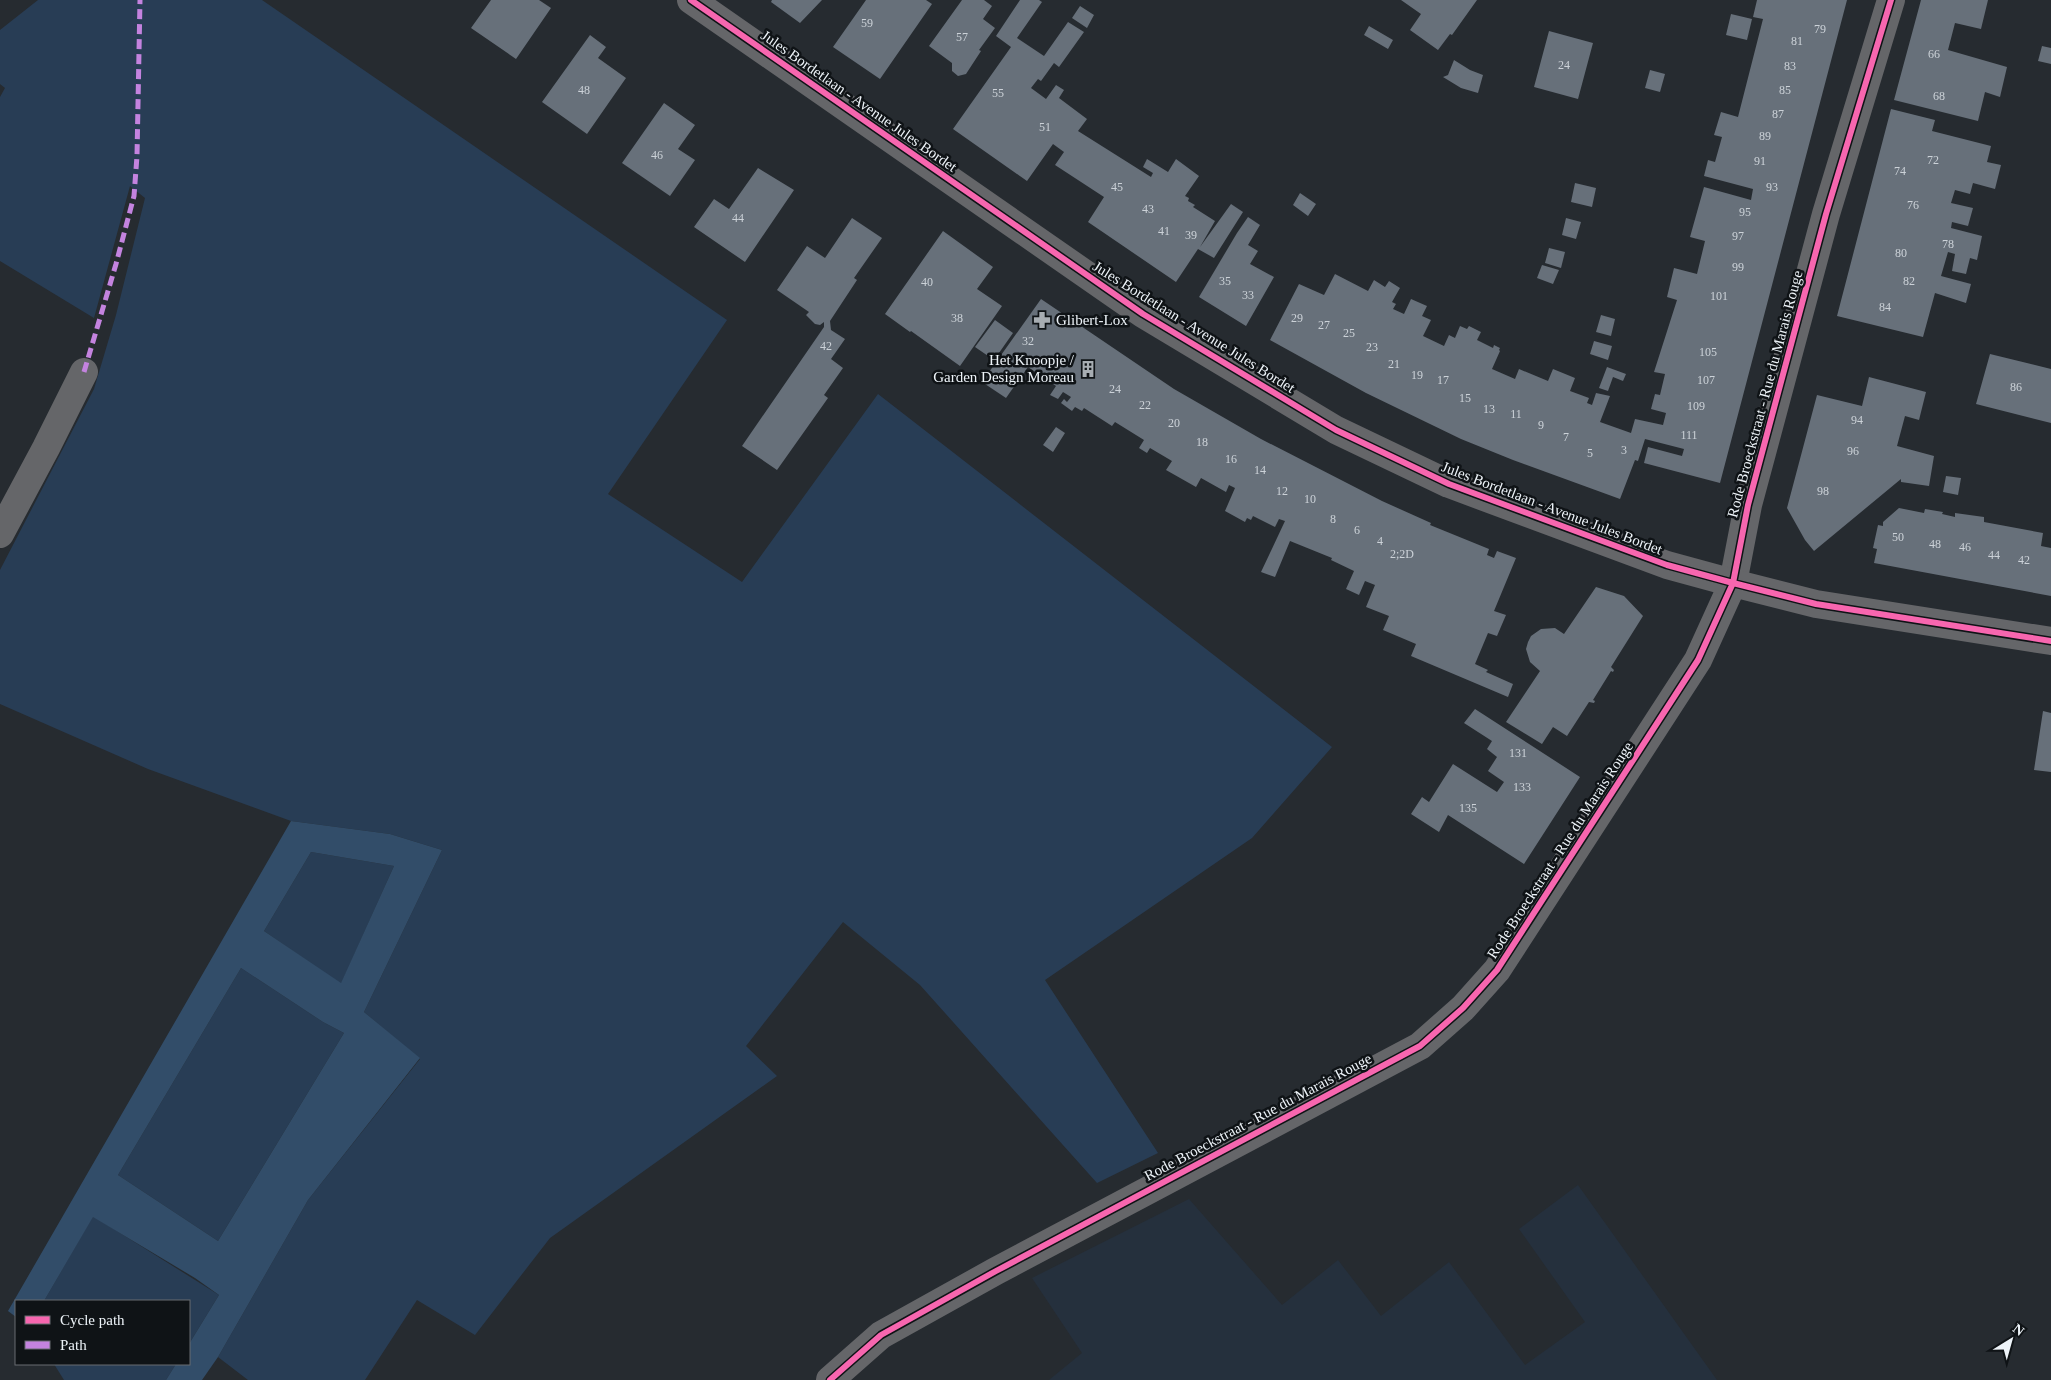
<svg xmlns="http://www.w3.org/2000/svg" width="2051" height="1380" font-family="Georgia,serif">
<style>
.built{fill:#25303d}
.green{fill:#283d55}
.forest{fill:#324d69;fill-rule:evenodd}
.building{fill:#67707a}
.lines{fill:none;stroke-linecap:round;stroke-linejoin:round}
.minor{stroke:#656669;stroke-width:28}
.tertiary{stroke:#656669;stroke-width:28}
.quiet{stroke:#c483df;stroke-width:5;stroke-dasharray:10 5;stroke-linecap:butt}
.cycleway-casing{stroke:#0f1316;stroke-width:9}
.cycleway{stroke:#f766af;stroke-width:6}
.labels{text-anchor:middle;stroke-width:5;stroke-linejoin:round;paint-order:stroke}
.number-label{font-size:12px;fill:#ccd2d8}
.street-label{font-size:15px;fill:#edf3f8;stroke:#0f1316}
.poi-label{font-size:15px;fill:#edf3f8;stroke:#0f1316;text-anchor:start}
</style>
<rect width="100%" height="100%" fill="#262b30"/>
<!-- built -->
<path class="built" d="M 1578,1185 L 1717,1380 L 1049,1380 L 1082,1353 L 1032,1278 L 1189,1199 L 1282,1305 L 1338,1260 L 1381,1316 L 1449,1262 L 1525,1365 L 1585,1322 L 1519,1229 Z"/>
<!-- green -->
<path class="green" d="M 38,0 L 262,0 L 727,320 L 608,494 L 742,582 L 878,394 L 1332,747 L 1252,838 L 1045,980 L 1158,1153 L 1097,1183 L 920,985 L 843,922 L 746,1046 L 777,1076 L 550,1238 L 475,1335 L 417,1300 L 365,1380 L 248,1380 L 218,1357 L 308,1200 L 420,1059 L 364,1012 L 442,850 L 390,834 L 291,821 L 148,769 L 0,704 L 0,570 L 94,389 L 116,315 L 145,198 L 130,186 L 94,318 L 0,261 L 0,97 L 5,88 L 0,84 L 0,30 Z
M 311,852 L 394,866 L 341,984 L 264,931 Z
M 241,968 L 323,1022 L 344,1033 L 218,1241 L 118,1175 Z
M 93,1216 L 219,1295 L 189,1344 L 189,1301 L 44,1301 Z
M 54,1364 L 176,1364 L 166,1380 L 64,1380 Z"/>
<!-- forest -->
<path class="forest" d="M 291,821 L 390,834 L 442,850 L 364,1012 L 420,1058 L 308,1200 L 218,1357 L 202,1380 L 166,1380 L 176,1364 L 189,1364 L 189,1344 L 219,1295 L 195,1278 L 93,1217 L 44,1301 L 16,1301 L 16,1317 L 8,1311 ZM 311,852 L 394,866 L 341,983 L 264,931 ZM 241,968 L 323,1022 L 344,1033 L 218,1241 L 118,1175 Z"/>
<!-- building -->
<path class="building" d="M 491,0 L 539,0 L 551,8 L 516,59 L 471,28 Z
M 772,0 L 822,0 L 800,23 L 771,2 Z
M 866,0 L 926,0 L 932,4 L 880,79 L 833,47 Z
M 962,0 L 984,0 L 992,6 L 983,19 L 995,28 L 979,50 L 981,51 L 966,74 L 958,76 L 952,71 L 952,63 L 929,46 Z
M 1020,0 L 1039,0 L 1042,2 L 1017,38 L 1044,56 L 1068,22 L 1084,32 L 1059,67 L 1054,63 L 1041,81 L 1038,79 L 1031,88 L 1046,99 L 1056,85 L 1064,90 L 1059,98 L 1087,119 L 1078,131 L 1151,177 L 1153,173 L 1143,167 L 1147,159 L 1168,172 L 1176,159 L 1199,176 L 1185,196 L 1189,198 L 1188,201 L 1195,205 L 1193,207 L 1215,221 L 1200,247 L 1231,204 L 1243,212 L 1214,258 L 1198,249 L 1176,282 L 1088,222 L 1104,197 L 1055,165 L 1064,152 L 1053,144 L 1027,181 L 953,129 L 1011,47 L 996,36 Z
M 1401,0 L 1477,0 L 1452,35 L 1450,34 L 1438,50 L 1410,30 L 1421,14 Z
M 1757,0 L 1847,0 L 1720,483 L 1644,463 L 1648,447 L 1682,456 L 1684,449 L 1645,439 L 1638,461 L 1635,460 L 1620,499 L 1513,460 L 1461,439 L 1366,393 L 1270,340 L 1299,284 L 1324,295 L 1335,274 L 1368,291 L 1374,280 L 1385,287 L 1389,281 L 1400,288 L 1392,302 L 1396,304 L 1393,309 L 1404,314 L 1411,299 L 1427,306 L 1422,316 L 1431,320 L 1423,336 L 1444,346 L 1449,335 L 1455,338 L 1460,326 L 1467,329 L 1469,326 L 1481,332 L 1477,340 L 1493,348 L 1494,345 L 1500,348 L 1499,350 L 1500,351 L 1492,369 L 1515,379 L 1519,369 L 1548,381 L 1553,369 L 1575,378 L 1570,391 L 1589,398 L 1587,403 L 1592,405 L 1596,393 L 1610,396 L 1600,422 L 1631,433 L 1635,419 L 1663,425 L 1666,413 L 1651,409 L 1655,394 L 1660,395 L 1665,374 L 1654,372 L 1677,300 L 1667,297 L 1674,268 L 1697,274 L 1705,241 L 1690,237 L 1704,187 L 1751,200 L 1753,189 L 1704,176 L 1708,160 L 1715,162 L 1722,137 L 1714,135 L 1721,112 L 1738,117 L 1763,19 L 1753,17 Z
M 1921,0 L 1988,0 L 1981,29 L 1955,23 L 1948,50 L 2007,67 L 2000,97 L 1985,92 L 1978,121 L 1894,100 Z
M 1080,6 L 1094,15 L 1087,28 L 1072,18 Z
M 1731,14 L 1752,19 L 1747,40 L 1726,35 Z
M 1369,26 L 1393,40 L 1388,49 L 1364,35 Z
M 1549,31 L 1593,43 L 1578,99 L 1534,87 Z
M 590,35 L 606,47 L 598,58 L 626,78 L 587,134 L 542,102 Z
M 2042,46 L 2051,48 L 2051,64 L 2038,61 Z
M 1454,60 L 1470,70 L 1483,75 L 1478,93 L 1461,88 L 1443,77 L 1448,75 Z
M 1650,70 L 1665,74 L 1660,92 L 1645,88 Z
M 664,103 L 695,125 L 678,149 L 695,160 L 670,196 L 622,163 Z
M 1891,109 L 1935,120 L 1932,131 L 1991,146 L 1987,162 L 2001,165 L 1995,189 L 1973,183 L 1970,194 L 1955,190 L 1951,203 L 1973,208 L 1968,226 L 1952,222 L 1951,228 L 1982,236 L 1977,260 L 1970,258 L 1966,274 L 1952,271 L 1955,254 L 1948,252 L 1941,276 L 1971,284 L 1966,303 L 1935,293 L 1923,337 L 1837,316 Z
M 758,168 L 794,190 L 745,262 L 694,227 L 714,199 L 729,209 Z
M 1575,183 L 1596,188 L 1592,207 L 1571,202 Z
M 1300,193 L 1316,204 L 1308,216 L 1293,205 Z
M 1248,217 L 1260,225 L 1248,245 L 1258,251 L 1250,264 L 1274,277 L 1246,326 L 1199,297 L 1237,233 Z
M 852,218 L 882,238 L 854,278 L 857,280 L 830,321 L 831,330 L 845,339 L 831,359 L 843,368 L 824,395 L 828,398 L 777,470 L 742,446 L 824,327 L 824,322 L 820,325 L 815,324 L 806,315 L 809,312 L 777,290 L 807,246 L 825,258 Z
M 1566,218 L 1581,222 L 1576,239 L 1562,235 Z
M 943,231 L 993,267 L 977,289 L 1002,306 L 960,366 L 911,331 L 910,332 L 885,314 Z
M 1549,248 L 1565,252 L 1561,268 L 1545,263 Z
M 1542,265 L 1559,270 L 1553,284 L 1537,278 Z
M 1041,299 L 1174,389 L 1261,439 L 1382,501 L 1431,523 L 1430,525 L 1489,549 L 1487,555 L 1494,558 L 1497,551 L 1516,558 L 1494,611 L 1506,615 L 1497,636 L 1488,633 L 1475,664 L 1488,670 L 1486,672 L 1513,684 L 1508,697 L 1411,656 L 1416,644 L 1383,630 L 1389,616 L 1366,607 L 1375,585 L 1365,581 L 1359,595 L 1346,589 L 1354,571 L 1331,560 L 1332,558 L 1290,541 L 1275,577 L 1261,572 L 1285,521 L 1279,519 L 1275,527 L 1253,516 L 1251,520 L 1247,518 L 1245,522 L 1225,511 L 1235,488 L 1229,485 L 1226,492 L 1201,478 L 1196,487 L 1166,470 L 1172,461 L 1150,448 L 1147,453 L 1139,448 L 1144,440 L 1115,422 L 1112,426 L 1084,408 L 1082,411 L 1075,407 L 1072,411 L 1061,403 L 1064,399 L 1067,402 L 1071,397 L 1063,392 L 1058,399 L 1050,395 L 1056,386 L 1028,367 L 1006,398 L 982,382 Z
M 1601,315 L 1615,319 L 1611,336 L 1596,332 Z
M 995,320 L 1013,333 L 994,360 L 975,347 Z
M 1594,341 L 1612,346 L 1608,360 L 1590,354 Z
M 1990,354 L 2051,369 L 2051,423 L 1976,404 Z
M 1607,367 L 1626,374 L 1623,381 L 1613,377 L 1608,391 L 1599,388 Z
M 1869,377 L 1926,392 L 1919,420 L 1905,416 L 1897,446 L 1934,456 L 1929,486 L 1901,482 L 1901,479 L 1814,551 L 1805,540 L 1787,508 L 1817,395 L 1862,406 Z
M 1056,427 L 1065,433 L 1053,452 L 1043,445 Z
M 1946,476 L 1961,478 L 1958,495 L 1943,492 Z
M 1899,508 L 1924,513 L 1925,509 L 1943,512 L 1942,514 L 1955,517 L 1955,513 L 1984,517 L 1984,522 L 2043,533 L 2041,546 L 2051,548 L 2051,596 L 1874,563 L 1877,549 L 1873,548 L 1878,525 L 1883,526 L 1883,522 Z
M 1596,587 L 1624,596 L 1643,616 L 1611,667 L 1614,670 L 1613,672 L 1611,671 L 1593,700 L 1595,701 L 1594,703 L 1589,702 L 1567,736 L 1553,727 L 1542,744 L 1506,722 L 1540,671 L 1530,662 L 1526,649 L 1528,642 L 1531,636 L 1541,629 L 1555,628 L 1564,634 Z
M 1475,709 L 1580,777 L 1524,864 L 1448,815 L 1439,832 L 1411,814 L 1422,797 L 1429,802 L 1453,764 L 1497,792 L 1504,782 L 1488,771 L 1497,757 L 1487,749 L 1492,741 L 1464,723 Z
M 2043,711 L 2051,713 L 2051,772 L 2034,770 Z"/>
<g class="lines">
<!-- minor -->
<path class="minor" d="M 0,534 L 46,448 L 84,372
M 830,1380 L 881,1335 L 996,1271 L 1420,1046 L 1463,1008 L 1497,970 L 1698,660 L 1733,583 L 1748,505 L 1826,214 L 1891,0"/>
<!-- tertiary -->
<path class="tertiary" d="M 691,0 L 1143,314 L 1336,430 L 1449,484 L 1667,565 L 1733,583 L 1816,604 L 2051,641"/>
<!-- quiet -->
<path class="quiet" d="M 84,372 L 116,264 L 134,196 L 137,156 L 140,0"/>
<!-- cycleway casing -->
<g class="cycleway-casing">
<path id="cycleway" d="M 691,0 L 1143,314 L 1336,430 L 1449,484 L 1667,565 L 1733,583 L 1816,604 L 2051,641
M 830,1380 L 881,1335 L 996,1271 L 1420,1046 L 1463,1008 L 1497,970 L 1698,660 L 1733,583 L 1748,505 L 1826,214 L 1891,0"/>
</g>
<!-- cycleway -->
<use href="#cycleway" class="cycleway"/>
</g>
<!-- icons -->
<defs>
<g id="pharmacy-bare" transform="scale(1.35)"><path d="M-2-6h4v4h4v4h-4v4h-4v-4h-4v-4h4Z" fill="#a7adb2" stroke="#0f1316" stroke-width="2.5" paint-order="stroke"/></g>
<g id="building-bare" transform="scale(1.35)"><path d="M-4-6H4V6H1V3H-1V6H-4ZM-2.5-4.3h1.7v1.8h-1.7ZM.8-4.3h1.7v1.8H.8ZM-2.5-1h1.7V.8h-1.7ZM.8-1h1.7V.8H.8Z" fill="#a7adb2" stroke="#0f1316" stroke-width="2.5" paint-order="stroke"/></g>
</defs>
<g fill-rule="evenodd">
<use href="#pharmacy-bare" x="1042" y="320"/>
<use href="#building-bare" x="1088" y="369"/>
</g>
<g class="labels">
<!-- number labels -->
<g class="number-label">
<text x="867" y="27">59</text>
<text x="1820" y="33">79</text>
<text x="962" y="41">57</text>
<text x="1797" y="45">81</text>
<text x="1934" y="58">66</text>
<text x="1564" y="69">24</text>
<text x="1790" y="70">83</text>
<text x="584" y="94">48</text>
<text x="1785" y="94">85</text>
<text x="998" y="97">55</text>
<text x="1939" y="100">68</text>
<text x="1778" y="118">87</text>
<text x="1045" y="131">51</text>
<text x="1765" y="140">89</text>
<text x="657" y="159">46</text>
<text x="1933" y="164">72</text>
<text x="1760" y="165">91</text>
<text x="1900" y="175">74</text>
<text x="1117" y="191">45</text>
<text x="1772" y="191">93</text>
<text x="1913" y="209">76</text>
<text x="1148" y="213">43</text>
<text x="1745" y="216">95</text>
<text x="738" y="222">44</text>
<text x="1164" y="235">41</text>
<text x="1191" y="239">39</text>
<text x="1738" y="240">97</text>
<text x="1948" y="248">78</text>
<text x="1901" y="257">80</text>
<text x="1738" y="271">99</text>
<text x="1225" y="285">35</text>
<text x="1909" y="285">82</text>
<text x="927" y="286">40</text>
<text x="1248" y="299">33</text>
<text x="1719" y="300">101</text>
<text x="1885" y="311">84</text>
<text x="957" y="322">38</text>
<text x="1297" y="322">29</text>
<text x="1324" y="329">27</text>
<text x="1349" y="337">25</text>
<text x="1028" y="345">32</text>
<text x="826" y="350">42</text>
<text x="1372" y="351">23</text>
<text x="1708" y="356">105</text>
<text x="1394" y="368">21</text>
<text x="1417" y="379">19</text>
<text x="1443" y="384">17</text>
<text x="1706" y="384">107</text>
<text x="2016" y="391">86</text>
<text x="1115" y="393">24</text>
<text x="1465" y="402">15</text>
<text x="1145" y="409">22</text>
<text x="1696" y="410">109</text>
<text x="1489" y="413">13</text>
<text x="1516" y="418">11</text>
<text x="1857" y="424">94</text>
<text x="1174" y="427">20</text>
<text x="1541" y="429">9</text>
<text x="1689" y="439">111</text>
<text x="1566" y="441">7</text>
<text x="1202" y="446">18</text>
<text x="1624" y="454">3</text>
<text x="1853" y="455">96</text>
<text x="1590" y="457">5</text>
<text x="1231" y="463">16</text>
<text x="1260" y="474">14</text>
<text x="1282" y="495">12</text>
<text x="1823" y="495">98</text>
<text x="1310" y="503">10</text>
<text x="1333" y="523">8</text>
<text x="1357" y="534">6</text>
<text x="1898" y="541">50</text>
<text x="1380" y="545">4</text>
<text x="1935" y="548">48</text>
<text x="1965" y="551">46</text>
<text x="1402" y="558">2;2D</text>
<text x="1994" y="559">44</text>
<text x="2024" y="564">42</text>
<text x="1518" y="757">131</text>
<text x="1522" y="791">133</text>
<text x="1468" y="812">135</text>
</g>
<!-- street labels -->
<g class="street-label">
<text transform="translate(859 101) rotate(35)" y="5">Jules Bordetlaan - Avenue Jules Bordet</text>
<text transform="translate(1194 327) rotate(32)" y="5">Jules Bordetlaan - Avenue Jules Bordet</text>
<text transform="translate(1765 394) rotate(-75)" y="5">Rode Broeckstraat - Rue du Marais Rouge</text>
<text transform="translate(1552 508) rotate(21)" y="5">Jules Bordetlaan - Avenue Jules Bordet</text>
<text transform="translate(1560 850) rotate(-57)" y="5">Rode Broeckstraat - Rue du Marais Rouge</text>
<text transform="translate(1258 1117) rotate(-28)" y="5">Rode Broeckstraat - Rue du Marais Rouge</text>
</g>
<!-- poi labels -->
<g class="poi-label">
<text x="1056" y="325">Glibert-Lox</text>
<text x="1074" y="365" text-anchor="end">Het Knoopje /<tspan x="1074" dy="17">Garden Design Moreau</tspan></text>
</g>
</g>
<!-- legend -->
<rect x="15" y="1300" width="175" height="65" fill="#0f1316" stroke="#686d70"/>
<rect x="25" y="1316" width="25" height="8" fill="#f766af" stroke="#686d70"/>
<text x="60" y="1325" font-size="15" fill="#edf3f8">Cycle path</text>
<rect x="25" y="1341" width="25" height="8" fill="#c483df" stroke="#686d70"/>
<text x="60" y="1350" font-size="15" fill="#edf3f8">Path</text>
<!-- north arrow -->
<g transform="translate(2011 1340) rotate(37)" stroke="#0f1316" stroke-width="4" paint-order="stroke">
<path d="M0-4L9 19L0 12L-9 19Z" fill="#edf3f8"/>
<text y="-8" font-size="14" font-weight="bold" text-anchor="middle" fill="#edf3f8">N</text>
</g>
</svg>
